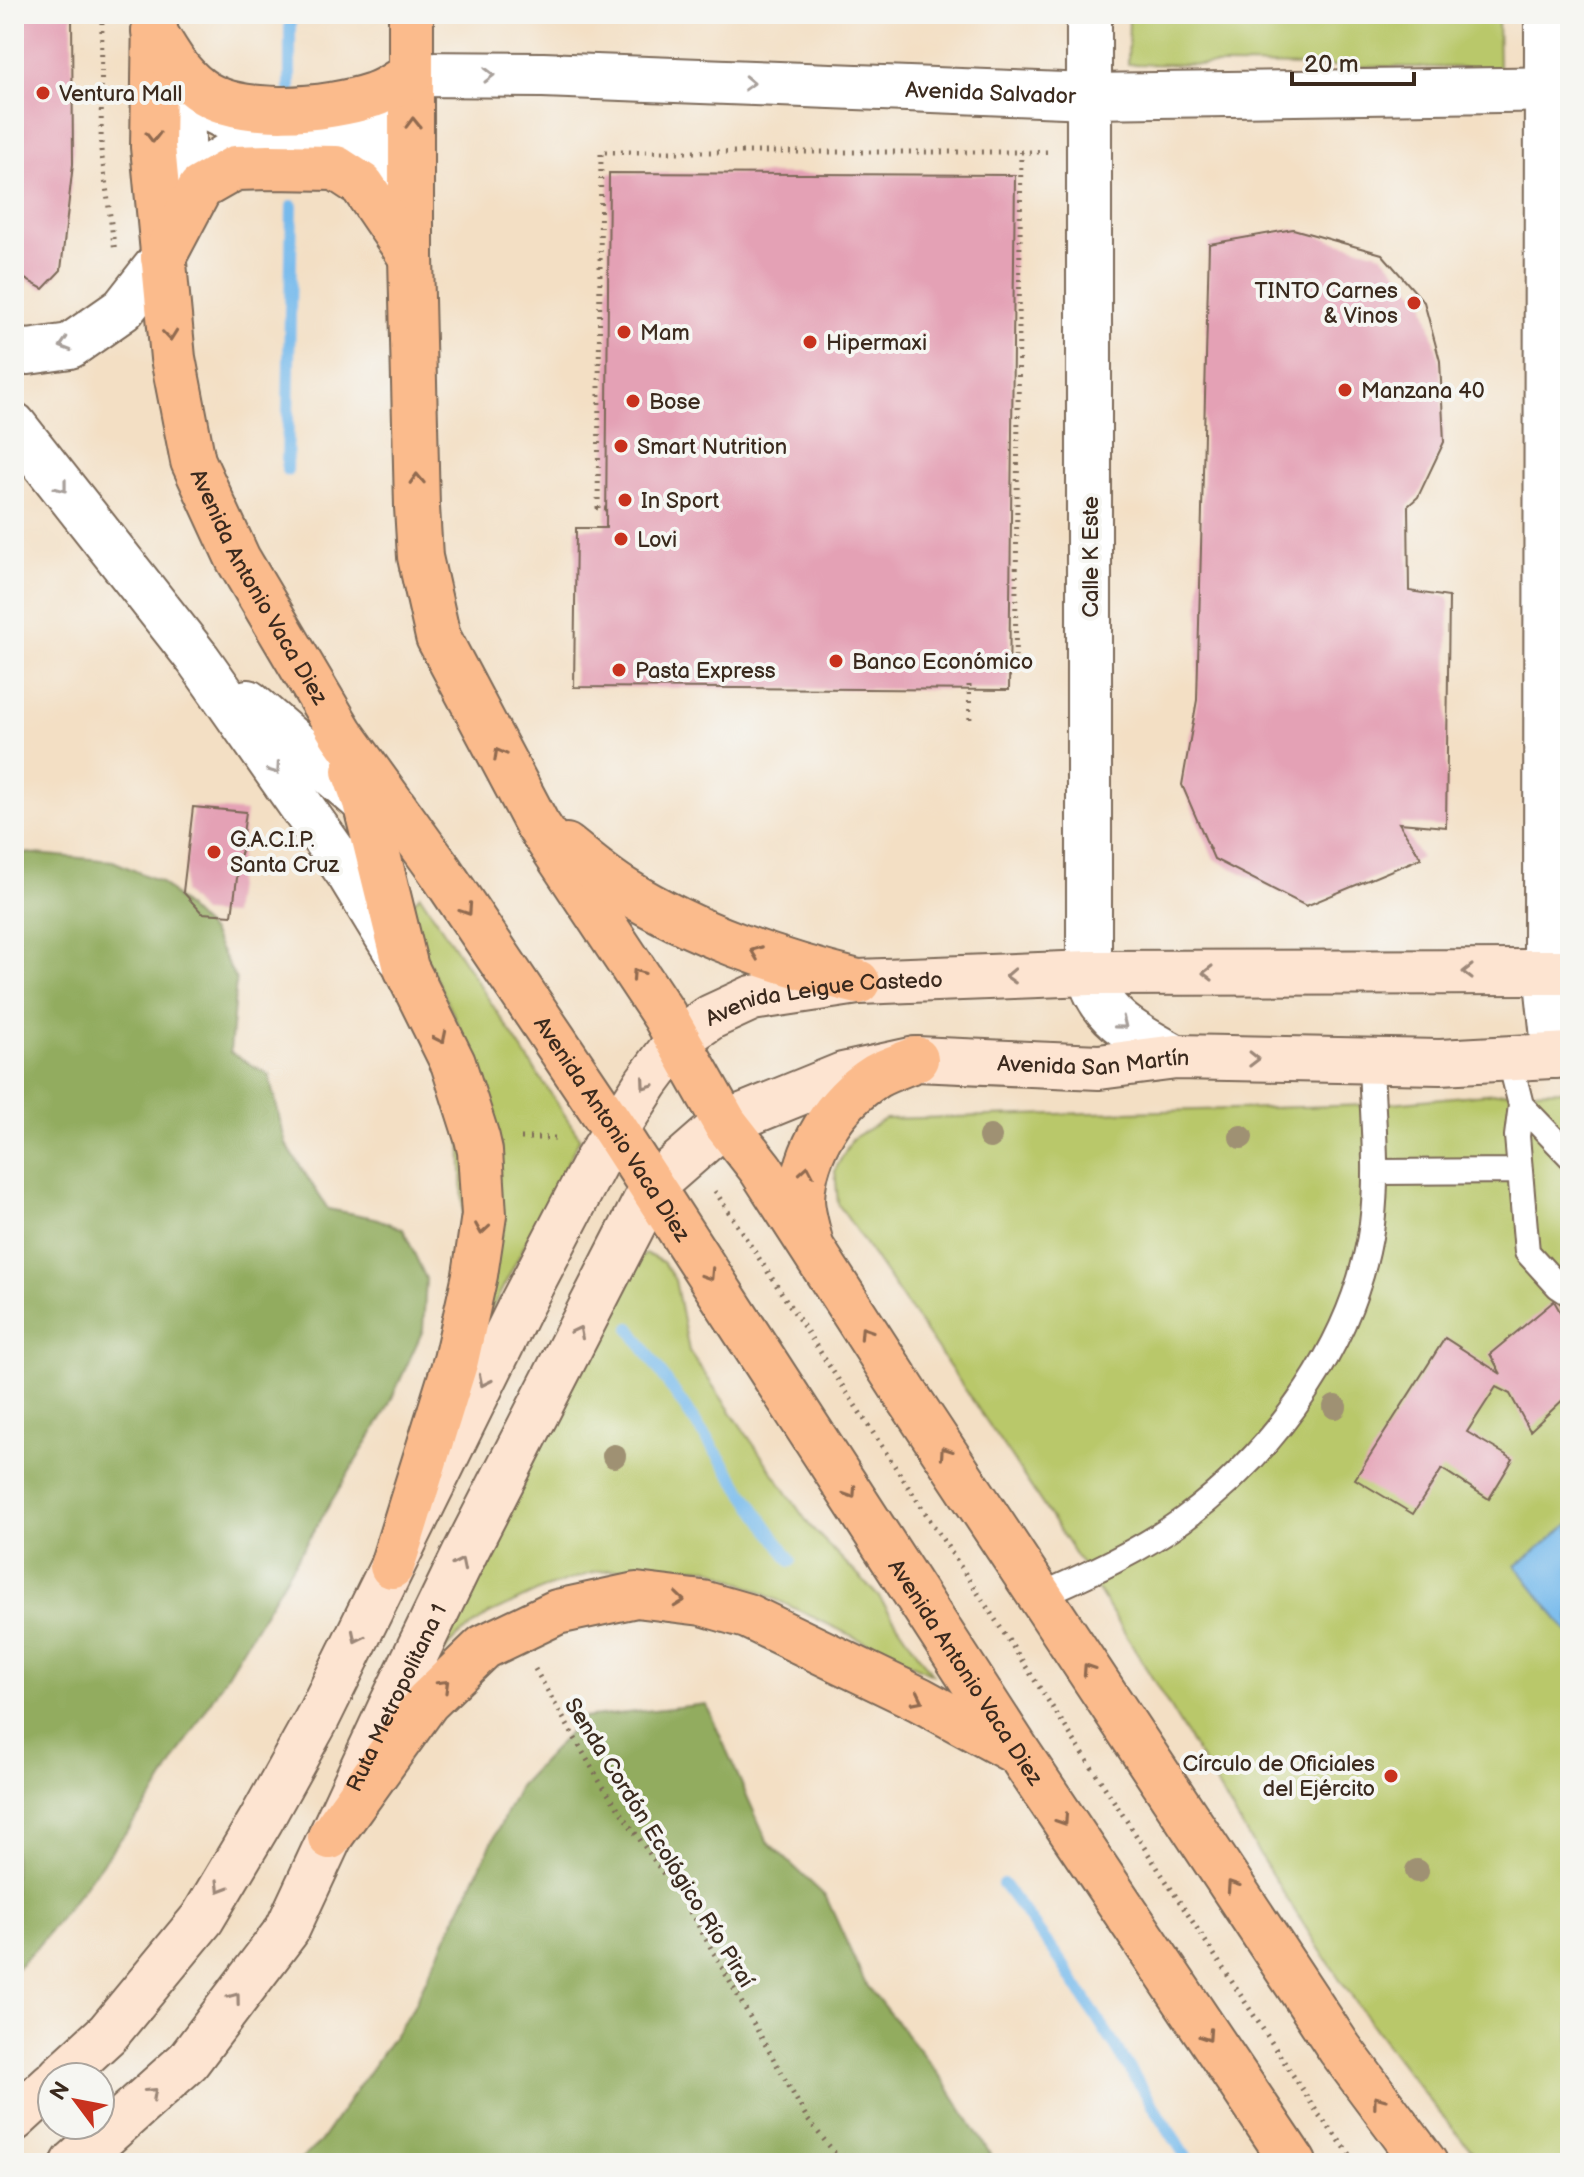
<svg xmlns="http://www.w3.org/2000/svg" width="1584" height="2177" font-family="'Balsamiq Sans',sans-serif">
<style>
.green{fill:#b9c86a;stroke:#7a7944;stroke-width:2}
.forest{fill:#92ac5e;stroke:#666b3e;stroke-width:2}
.water{fill:#76baec;stroke:#587285;stroke-width:2}
.lines{fill:none;stroke-linecap:round;stroke-linejoin:round}
.stream{stroke:#76baec;stroke-width:12}
.building{fill:#e4a1b5}
.service-casing{stroke:#7b6958;stroke-width:28}
.pedestrian-casing{stroke:#7b6958;stroke-width:40}
.minor-casing{stroke:#7b6958;stroke-width:48}
.secondary-casing{stroke:#7b6958;stroke-width:48}
.trunk-casing{stroke:#7b6958;stroke-width:48}
.path{stroke:#7b6958;stroke-width:5;stroke-dasharray:2 6;stroke-linecap:butt}
.service{stroke:#fff;stroke-width:24}
.pedestrian{stroke:#fff;stroke-width:36}
.minor{stroke:#fff;stroke-width:44}
.secondary{stroke:#fde4d1;stroke-width:44}
.trunk{stroke:#fbbb8c;stroke-width:44}
.tree{fill:#9f9173}
.oneway{stroke:#a79f9a}
.oneway2{stroke:#916b50}
.oneway3{stroke:#9c8778}
.poi-dot{fill:#c8321e;stroke:#f6f6f2;stroke-width:3}
.labels{text-anchor:middle;stroke-width:8;stroke-linejoin:round;paint-order:stroke}
.street-label{font-size:22px;fill:#3b2a1e;stroke:#f6f6f2}
.poi-label{font-size:22px;fill:#3b2a1e;stroke:#f6f6f2;text-anchor:start}
</style>
<rect width="100%" height="100%" fill="#f6f6f2"/>
<filter id="ink" filterUnits="userSpaceOnUse"><feTurbulence type="fractalNoise" baseFrequency=".0125" numOctaves="2"/><feDisplacementMap in="SourceGraphic" scale="16" xChannelSelector="R" yChannelSelector="G"/><feConvolveMatrix kernelMatrix="1 2 1 2 8 2 1 2 1" color-interpolation-filters="sRGB"/></filter>
<filter id="wash" filterUnits="userSpaceOnUse"><feTurbulence type="fractalNoise" baseFrequency=".006" numOctaves="4" result="noise"/><feDisplacementMap in="SourceGraphic" scale="32" xChannelSelector="R" yChannelSelector="G"/><feGaussianBlur stdDeviation="1.8" result="paint"/><feColorMatrix in="noise" values="0 0 0 0 0 0 0 0 0 0 0 0 0 0 0 0 0 1.4 0 .05"/><feComposite in="paint" operator="in"/></filter>
<g filter="url(#wash)">
<rect width="100%" height="100%" fill="#f3dfc4"/>
<!-- green -->
<path class="green" d="M 1129,14 L 1498,14 L 1499,68 L 1128,64 Z
M 420,895 L 580,1138 L 466,1359 L 459,1026 L 418,941 L 411,905 Z
M 1570,1090 L 1570,2163 L 1483,2163 C 1340,2006 1232,1807 1121,1627 C 1032,1483 933,1344 838,1204 L 835,1170 L 852,1139 L 885,1119 L 1371,1105 L 1516,1091 Z
M 646,1254 L 663,1262 L 675,1280 L 689,1351 L 810,1526 L 879,1597 L 932,1674 L 710,1568 L 654,1566 L 598,1571 L 545,1588 L 489,1614 L 458,1636 L 423,1675 L 633,1263 Z"/>
<!-- forest -->
<path class="forest" d="M 14,852 L 113,861 L 161,882 L 211,932 L 236,980 L 230,1052 L 269,1075 L 286,1144 L 328,1209 L 375,1218 L 403,1229 L 426,1279 L 423,1330 L 386,1411 L 153,1797 L 37,1947 L 14,1971 Z
M 706,1704 L 767,1841 L 826,1897 L 865,1983 L 944,2081 L 996,2163 L 297,2163 L 320,2142 L 410,2013 L 519,1786 L 583,1718 Z"/>
<!-- water -->
<path class="water" d="M 1570,1523 L 1570,1635 L 1516,1566 Z"/>
<g class="lines">
<!-- stream -->
<path class="stream" d="M 290,89 L 290,14
M 287,470 L 292,206
M 630,1328 L 791,1561
M 1003,1884 L 1060,1960 L 1190,2163"/>
</g>
<g id="blocks">
<!-- building -->
<path class="building" d="M 14,14 L 72,14 L 73,164 L 61,270 L 43,289 L 14,273 Z
M 609,173 L 1015,175 L 1009,690 L 574,687 L 576,528 L 606,528 Z
M 1293,229 L 1382,254 L 1424,302 L 1440,361 L 1444,442 L 1418,497 L 1408,506 L 1409,591 L 1449,597 L 1446,827 L 1399,823 L 1421,858 L 1306,906 L 1214,859 L 1182,785 L 1197,700 L 1209,244 Z
M 193,807 L 246,812 L 232,915 L 202,913 L 183,892 Z
M 1554,1301 L 1570,1329 L 1570,1393 L 1530,1431 L 1510,1394 L 1496,1387 L 1467,1432 L 1513,1459 L 1489,1499 L 1442,1469 L 1413,1514 L 1355,1479 L 1445,1338 L 1501,1374 L 1490,1354 Z"/>
</g>
</g>
<g filter="url(#ink)">
<use href="#blocks" fill-opacity="0" stroke="#7b6958" stroke-width="2"/>
<g class="lines">
<!-- service casing -->
<g class="service-casing">
<path id="service" d="M 1509,1057 L 1521,1105 L 1570,1156
M 1521,1105 L 1517,1136 L 1527,1252 L 1558,1286 L 1570,1294
M 1376,1172 L 1520,1171
M 1039,1596 C 1089,1574 1140,1551 1184,1519 C 1277,1450 1356,1340 1372,1224 C 1379,1169 1372,1115 1371,1061"/>
</g>
<!-- pedestrian casing -->
<g class="pedestrian-casing">
<path id="pedestrian" d="M 186,102 L 222,120 L 249,126 L 346,126 L 382,117 L 386,182 L 370,161 L 346,146 L 229,150 L 188,176 Z"/>
</g>
<!-- minor casing -->
<g class="minor-casing">
<g id="minor">
<path d="M 1089,14 L 1089,973 C 1099,1018 1138,1036 1176,1057"/>
<path d="M 1547,14 L 1546,972 L 1555,1056"/>
<path id="s1" d="M 411,74 L 543,75 L 1089,96 L 1570,89"/>
<path d="M 14,350 L 28,352 L 70,346 L 123,309 L 163,258"/>
<path d="M 14,425 L 198,659 L 349,874 L 399,956"/>
<path d="M 248,702 L 378,814"/>
</g>
</g>
<!-- secondary casing -->
<g class="secondary-casing">
<g id="secondary">
<path id="s2" d="M 60,2077 L 108,2033 L 202,1919 L 261,1820 L 318,1717 L 521,1305 L 595,1163 L 647,1082 L 679,1039 L 711,1017 L 752,998 L 858,982 L 1089,973 L 1570,972"/>
<path d="M 14,2119 L 52,2084"/>
<path id="s3" d="M 74,2163 L 188,2061 L 287,1930 L 390,1708 L 466,1551 L 653,1186 L 725,1123 L 843,1075 L 916,1059 L 1099,1067 L 1176,1057 L 1440,1062 L 1570,1055"/>
</g>
</g>
<!-- trunk casing -->
<g class="trunk-casing">
<g id="trunk">
<path id="s4" d="M 155,14 L 153,147 L 173,358 L 193,461 L 238,559 L 341,733 L 437,866 L 615,1130 L 1020,1755 L 1294,2163"/>
<path d="M 411,14 L 411,257 L 417,507 L 420,557 L 438,637 L 537,824 L 664,1015 L 725,1123 L 761,1169 L 908,1397 L 1340,2049 L 1425,2163"/>
<path d="M 154,31 C 167,53 179,74 199,89 C 239,119 328,110 373,95 C 387,91 399,81 411,74"/>
<path d="M 163,258 L 200,188 L 235,168 L 269,167 L 336,168 L 362,185 L 411,257"/>
<path d="M 354,771 L 365,802 L 406,968 L 453,1063 L 477,1138 L 480,1151 L 484,1215 L 475,1275 L 456,1360 L 392,1566"/>
<path d="M 566,846 C 585,861 604,878 624,890 C 696,935 777,962 858,982"/>
<path d="M 810,1241 C 807,1228 802,1212 802,1199 C 804,1150 835,1102 876,1076 C 888,1069 903,1065 916,1059"/>
<path d="M 330,1837 L 427,1702 L 484,1647 L 557,1612 L 636,1595 L 702,1603 L 747,1616 L 919,1699 L 1016,1752"/>
</g>
</g>
<!-- path -->
<path class="path" d="M 102,14 L 101,150 L 115,252
M 606,509 L 598,508 L 601,152 L 1049,152
M 1009,675 L 1015,675 L 1021,152
M 969,685 L 970,723
M 521,1138 L 559,1138
M 715,1191 L 1319,2115 L 1357,2163
M 535,1669 L 600,1782 L 694,1918 L 808,2120 L 843,2163"/>
<!-- service -->
<use href="#service" class="service"/>
<!-- pedestrian -->
<use href="#pedestrian" class="pedestrian"/>
<!-- minor -->
<use href="#minor" class="minor"/>
<!-- secondary -->
<use href="#secondary" class="secondary"/>
<!-- trunk -->
<use href="#trunk" class="trunk"/>
</g>
<!-- trees -->
<g class="tree">
<circle cx="990" cy="1137" r="12"/>
<circle cx="1241" cy="1137" r="12"/>
<circle cx="1335" cy="1407" r="12"/>
<circle cx="614" cy="1456" r="12"/>
<circle cx="1417" cy="1871" r="12"/>
</g>
<!-- one-way arrows -->
<defs><path id="oneway-chevron" d="M-2-3.5L2.5 0L-2 3.5" fill="none" stroke-width="1.6" stroke-linecap="round" stroke-linejoin="round" transform="scale(2)"/></defs>
<g class="oneway">
<use href="#oneway-chevron" transform="translate(489 75)"/>
<use href="#oneway-chevron" transform="translate(749 83) rotate(2)"/>
<use href="#oneway-chevron" transform="translate(65 345) rotate(163)"/>
<use href="#oneway-chevron" transform="translate(62 487) rotate(52)"/>
<use href="#oneway-chevron" transform="translate(275 769) rotate(55)"/>
<use href="#oneway-chevron" transform="translate(1122 1024) rotate(39)"/>
</g>
<g class="oneway2">
<use href="#oneway-chevron" transform="translate(413 123) rotate(-91)"/>
<use href="#oneway-chevron" transform="translate(153 137) rotate(90)"/>
<use href="#oneway-chevron" transform="translate(170 335) rotate(84)"/>
<use href="#oneway-chevron" transform="translate(417 479) rotate(-92)"/>
<use href="#oneway-chevron" transform="translate(499 754) rotate(-119)"/>
<use href="#oneway-chevron" transform="translate(467 910) rotate(56)"/>
<use href="#oneway-chevron" transform="translate(756 952) rotate(-159)"/>
<use href="#oneway-chevron" transform="translate(637 974) rotate(-124)"/>
<use href="#oneway-chevron" transform="translate(441 1038) rotate(64)"/>
<use href="#oneway-chevron" transform="translate(807 1171) rotate(-80)"/>
<use href="#oneway-chevron" transform="translate(482 1229) rotate(99)"/>
<use href="#oneway-chevron" transform="translate(709 1275) rotate(57)"/>
<use href="#oneway-chevron" transform="translate(865 1332) rotate(-123)"/>
<use href="#oneway-chevron" transform="translate(945 1452) rotate(-124)"/>
<use href="#oneway-chevron" transform="translate(851 1493) rotate(57)"/>
<use href="#oneway-chevron" transform="translate(679 1600) rotate(6)"/>
<use href="#oneway-chevron" transform="translate(1088 1669) rotate(-124)"/>
<use href="#oneway-chevron" transform="translate(444 1685) rotate(-44)"/>
<use href="#oneway-chevron" transform="translate(918 1699) rotate(27)"/>
<use href="#oneway-chevron" transform="translate(1063 1820) rotate(56)"/>
<use href="#oneway-chevron" transform="translate(1232 1886) rotate(-124)"/>
<use href="#oneway-chevron" transform="translate(1207 2036) rotate(56)"/>
<use href="#oneway-chevron" transform="translate(1378 2101) rotate(-127)"/>
</g>
<g class="oneway3">
<use href="#oneway-chevron" transform="translate(1468 972) rotate(180)"/>
<use href="#oneway-chevron" transform="translate(1208 973) rotate(180)"/>
<use href="#oneway-chevron" transform="translate(1011 976) rotate(178)"/>
<use href="#oneway-chevron" transform="translate(1254 1059) rotate(1)"/>
<use href="#oneway-chevron" transform="translate(646 1084) rotate(125)"/>
<use href="#oneway-chevron" transform="translate(578 1332) rotate(-63)"/>
<use href="#oneway-chevron" transform="translate(484 1381) rotate(116)"/>
<use href="#oneway-chevron" transform="translate(460 1564) rotate(-64)"/>
<use href="#oneway-chevron" transform="translate(357 1637) rotate(116)"/>
<use href="#oneway-chevron" transform="translate(221 1887) rotate(121)"/>
<use href="#oneway-chevron" transform="translate(235 1998) rotate(-53)"/>
<use href="#oneway-chevron" transform="translate(152 2093) rotate(-42)"/>
</g>
</g>
<!-- markers -->
<g class="poi-dot">
<circle cx="43" cy="93" r="8"/>
<circle cx="1414" cy="303" r="8"/>
<circle cx="624" cy="332" r="8"/>
<circle cx="810" cy="342" r="8"/>
<circle cx="1345" cy="390" r="8"/>
<circle cx="633" cy="401" r="8"/>
<circle cx="621" cy="446" r="8"/>
<circle cx="625" cy="500" r="8"/>
<circle cx="621" cy="539" r="8"/>
<circle cx="836" cy="661" r="8"/>
<circle cx="619" cy="670" r="8"/>
<circle cx="214" cy="852" r="8"/>
<circle cx="1391" cy="1776" r="8"/>
</g>
<g class="labels">
<!-- street labels -->
<g class="street-label">
<text dy="8" stroke="none"><textPath href="#s1" startOffset="580">Avenida Salvador</textPath></text>
<text transform="translate(1090 557) rotate(-90)" y="8">Calle K Este</text>
<text dy="8" stroke="none"><textPath href="#s4" startOffset="592">Avenida Antonio Vaca Diez</textPath></text>
<text dy="8" stroke="none"><textPath href="#s2" startOffset="1370">Avenida Leigue Castedo</textPath></text>
<text dy="8" stroke="none"><textPath href="#s3" startOffset="1622">Avenida San Martín</textPath></text>
<text dy="8" stroke="none"><textPath href="#s4" startOffset="1240">Avenida Antonio Vaca Diez</textPath></text>
<text dy="8" stroke="none"><textPath href="#s4" startOffset="1888">Avenida Antonio Vaca Diez</textPath></text>
<text dy="8" stroke="none"><textPath href="#s3" startOffset="574">Ruta Metropolitana 1</textPath></text>
<text transform="translate(660 1842) rotate(58)" y="8">Senda Cordón Ecológico Río Piraí</text>
</g>
<!-- poi labels -->
<g class="poi-label">
<text x="59" y="101">Ventura Mall</text>
<text x="1398" y="298" text-anchor="end">TINTO Carnes<tspan x="1398" dy="25">&amp; Vinos</tspan></text>
<text x="640" y="340">Mam</text>
<text x="826" y="350">Hipermaxi</text>
<text x="1361" y="398">Manzana 40</text>
<text x="649" y="409">Bose</text>
<text x="637" y="454">Smart Nutrition</text>
<text x="641" y="508">In Sport</text>
<text x="637" y="547">Lovi</text>
<text x="852" y="669">Banco Económico</text>
<text x="635" y="678">Pasta Express</text>
<text x="230" y="847">G.A.C.I.P.<tspan x="230" dy="25">Santa Cruz</tspan></text>
<text x="1375" y="1771" text-anchor="end">Círculo de Oficiales<tspan x="1375" dy="25">del Ejército</tspan></text>
</g>
</g>
<!-- margin -->
<rect width="1584" height="2177" fill="none" stroke="#f6f6f2" stroke-width="48"/>
<!-- north arrow -->
<g transform="translate(76 2101) rotate(302)"><circle r="38" fill="#f6f6f2" stroke="#aba49d" stroke-width="2"/>
<path d="M0-6L14 30L0 20L-14 30Z" fill="#c8321e"/>
<text y="-12" font-size="22" font-weight="bold" text-anchor="middle" fill="#3b2a1e">N</text>
</g>
<!-- scale -->
<path d="M1292 72v12h122v-12" fill="none" stroke="#3b2a1e" stroke-width="4"/>
<text x="1304" y="72" font-size="24" fill="#3b2a1e" stroke="#f6f6f2" stroke-width="6" paint-order="stroke">20 m</text>
</svg>
